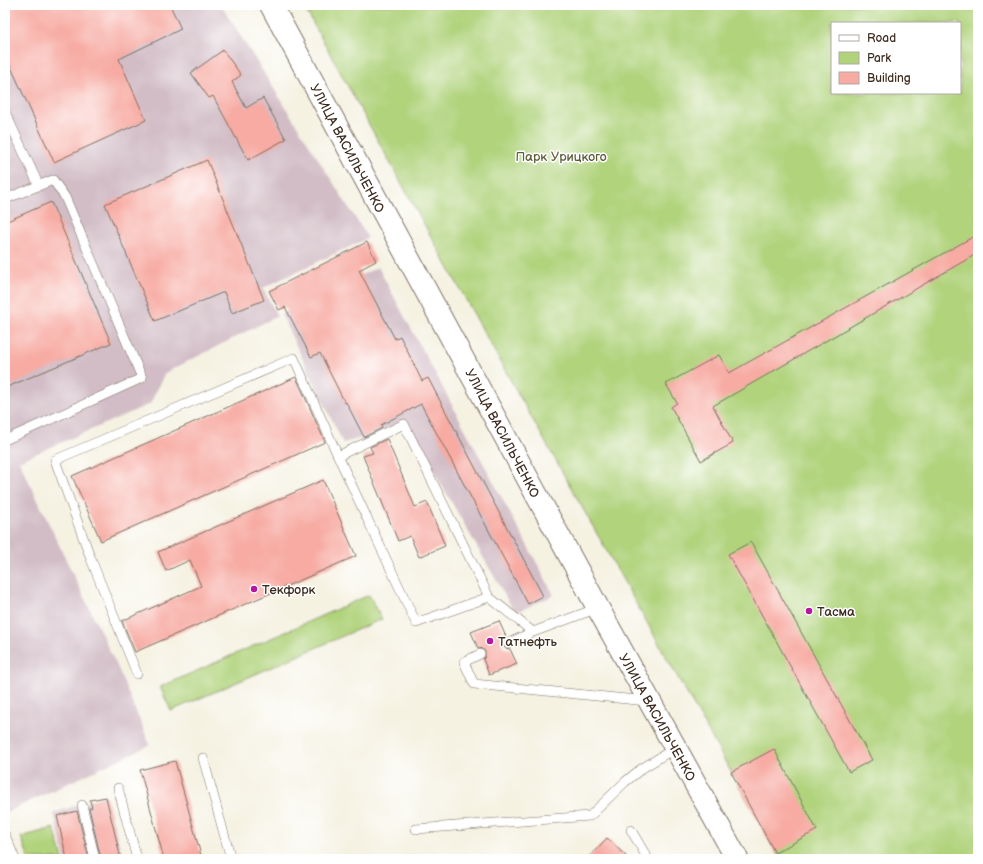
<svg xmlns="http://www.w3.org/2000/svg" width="983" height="864" font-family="'Balsamiq Sans',sans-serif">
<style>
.industrial{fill:#d2bdc6}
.green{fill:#b0d37b;stroke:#767e4c;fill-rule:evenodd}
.building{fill:#f7aba3}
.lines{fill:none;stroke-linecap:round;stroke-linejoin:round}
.service-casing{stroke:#7c7063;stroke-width:10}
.secondary-casing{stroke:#7c7063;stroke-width:24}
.service{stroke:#fff;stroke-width:9}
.secondary{stroke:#fff;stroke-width:22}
.poi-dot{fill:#b5179e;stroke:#fff;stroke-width:1.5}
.labels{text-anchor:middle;stroke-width:3;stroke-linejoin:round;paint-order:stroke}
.street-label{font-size:13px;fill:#3b2a1e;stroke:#fff}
.park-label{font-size:13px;fill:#5e5d3a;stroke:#fff}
.poi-label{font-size:13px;fill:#3b2a1e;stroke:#fff;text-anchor:start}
</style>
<rect width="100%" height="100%" fill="#fff"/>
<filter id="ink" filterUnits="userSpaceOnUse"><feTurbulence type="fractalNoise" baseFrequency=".025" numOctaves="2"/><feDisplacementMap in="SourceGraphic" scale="8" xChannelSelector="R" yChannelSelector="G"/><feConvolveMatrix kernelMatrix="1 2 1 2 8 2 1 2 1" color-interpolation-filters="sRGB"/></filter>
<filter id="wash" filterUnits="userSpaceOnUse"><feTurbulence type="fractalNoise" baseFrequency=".012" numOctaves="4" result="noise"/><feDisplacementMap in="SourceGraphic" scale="16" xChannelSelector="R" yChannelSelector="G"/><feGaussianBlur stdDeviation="0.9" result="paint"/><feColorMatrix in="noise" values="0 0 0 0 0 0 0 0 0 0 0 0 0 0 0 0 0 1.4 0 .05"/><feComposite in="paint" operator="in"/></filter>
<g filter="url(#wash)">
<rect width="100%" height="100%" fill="#f5f2e2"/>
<!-- industrial -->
<path class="industrial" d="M 5,5 L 221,5 L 368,238 L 263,288 L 277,316 L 165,373 L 150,404 L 19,461 L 117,666 L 150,745 L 5,813 Z
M 378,267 L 554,595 L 515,613 L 405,421 L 363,438 L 343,443 L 281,314 Z
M 106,795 L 123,859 L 65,859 L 54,813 Z"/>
<!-- green -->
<path class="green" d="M 303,5 L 978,5 L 978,857 L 976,859 L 780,859 L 502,365 ZM 832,23 L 960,23 L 960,93 L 832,93 Z
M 369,595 L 382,619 L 171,711 L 160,687 Z
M 54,828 L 63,859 L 29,859 L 21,837 Z"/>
<g id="blocks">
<!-- building -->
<path class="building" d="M 5,5 L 170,5 L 181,29 L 119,59 L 146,120 L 54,162 L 5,54 Z
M 223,50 L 241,75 L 232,82 L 246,108 L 263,98 L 286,139 L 248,160 L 213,96 L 209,98 L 191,73 Z
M 207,160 L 264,300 L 232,313 L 224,292 L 155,321 L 105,204 Z
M 51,202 L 111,343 L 5,388 L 5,222 Z
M 978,234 L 978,253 L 713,406 L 733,443 L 701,461 L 671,407 L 677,403 L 666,384 L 719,355 L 729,373 Z
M 367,242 L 376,261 L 359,270 L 395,339 L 400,336 L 422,381 L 428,378 L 543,596 L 528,604 L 421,404 L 381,425 L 382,428 L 364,437 L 346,402 L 345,403 L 320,353 L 311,357 L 285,307 L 279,310 L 269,291 Z
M 296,377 L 325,442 L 101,541 L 72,476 Z
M 387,439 L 415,507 L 427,502 L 445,546 L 419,557 L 410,536 L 398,541 L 363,456 L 373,453 L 370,447 Z
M 323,480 L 356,556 L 135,652 L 122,621 L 201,586 L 190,560 L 166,571 L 158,552 Z
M 751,542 L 872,760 L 849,772 L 728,554 Z
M 499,621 L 506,637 L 503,640 L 502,645 L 505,648 L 510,649 L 517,664 L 489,675 L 483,659 L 485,657 L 485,652 L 483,649 L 478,648 L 471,632 Z
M 774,749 L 817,830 L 775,853 L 731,772 Z
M 175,761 L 202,859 L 164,859 L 140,770 Z
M 106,797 L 121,859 L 101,859 L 89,808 L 92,808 L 90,800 Z
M 77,811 L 89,859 L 67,859 L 57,816 Z
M 607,838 L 629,859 L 587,859 Z"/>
</g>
</g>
<g filter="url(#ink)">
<use href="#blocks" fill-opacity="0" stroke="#7c7063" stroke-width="1"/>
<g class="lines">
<!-- service casing -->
<g class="service-casing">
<path id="service" d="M 5,112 L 39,186
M 5,199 L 53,180 L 65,197 L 142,378 L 5,440
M 338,456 L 404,424 L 489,597
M 508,643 L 533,632
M 480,654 L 464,662 L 474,684 L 647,701
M 137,674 L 91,559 L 55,460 L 294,358 L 338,456 L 416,623 L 489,597 L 533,632 L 598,608
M 203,758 L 231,859
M 118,788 L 137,859
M 82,805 L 95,859
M 416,829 L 590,816 L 625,782 L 641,769 L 675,748
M 631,830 L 648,859
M 5,835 L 15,859"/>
</g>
<!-- secondary casing -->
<g class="secondary-casing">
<path id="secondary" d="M 271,5 L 598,608 L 737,859"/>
</g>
<!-- service -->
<use href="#service" class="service"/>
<!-- secondary -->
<use href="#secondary" class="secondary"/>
</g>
</g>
<!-- markers -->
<g class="poi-dot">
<circle cx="254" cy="589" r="4"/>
<circle cx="809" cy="611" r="4"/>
<circle cx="490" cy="641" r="4"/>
</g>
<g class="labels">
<!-- street labels -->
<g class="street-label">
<text transform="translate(348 148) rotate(62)" y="5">УЛИЦА ВАСИЛЬЧЕНКО</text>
<text transform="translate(503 433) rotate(62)" y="5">УЛИЦА ВАСИЛЬЧЕНКО</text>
<text transform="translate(658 717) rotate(61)" y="5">УЛИЦА ВАСИЛЬЧЕНКО</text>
</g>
<!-- park labels -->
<g class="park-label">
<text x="561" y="161">Парк Урицкого</text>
</g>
<!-- poi labels -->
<g class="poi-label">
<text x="262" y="594">Текфорк</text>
<text x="817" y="616">Тасма</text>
<text x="498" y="646">Татнефть</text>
</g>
</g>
<!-- margin -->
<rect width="983" height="864" fill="none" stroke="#fff" stroke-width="20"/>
<!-- legend -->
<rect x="831" y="22" width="130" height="72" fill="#ffffff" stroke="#b1aaa5"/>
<rect x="839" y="35" width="20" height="6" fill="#ffffff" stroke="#b1aaa5"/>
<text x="867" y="42" font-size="12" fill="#3b2a1e">Road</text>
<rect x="839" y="52" width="20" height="12" fill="#b0d37b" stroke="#b1aaa5"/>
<text x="867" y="62" font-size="12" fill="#3b2a1e">Park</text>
<rect x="839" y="72" width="20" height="12" fill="#f7aba3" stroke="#b1aaa5"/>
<text x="867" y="82" font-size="12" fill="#3b2a1e">Building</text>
</svg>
